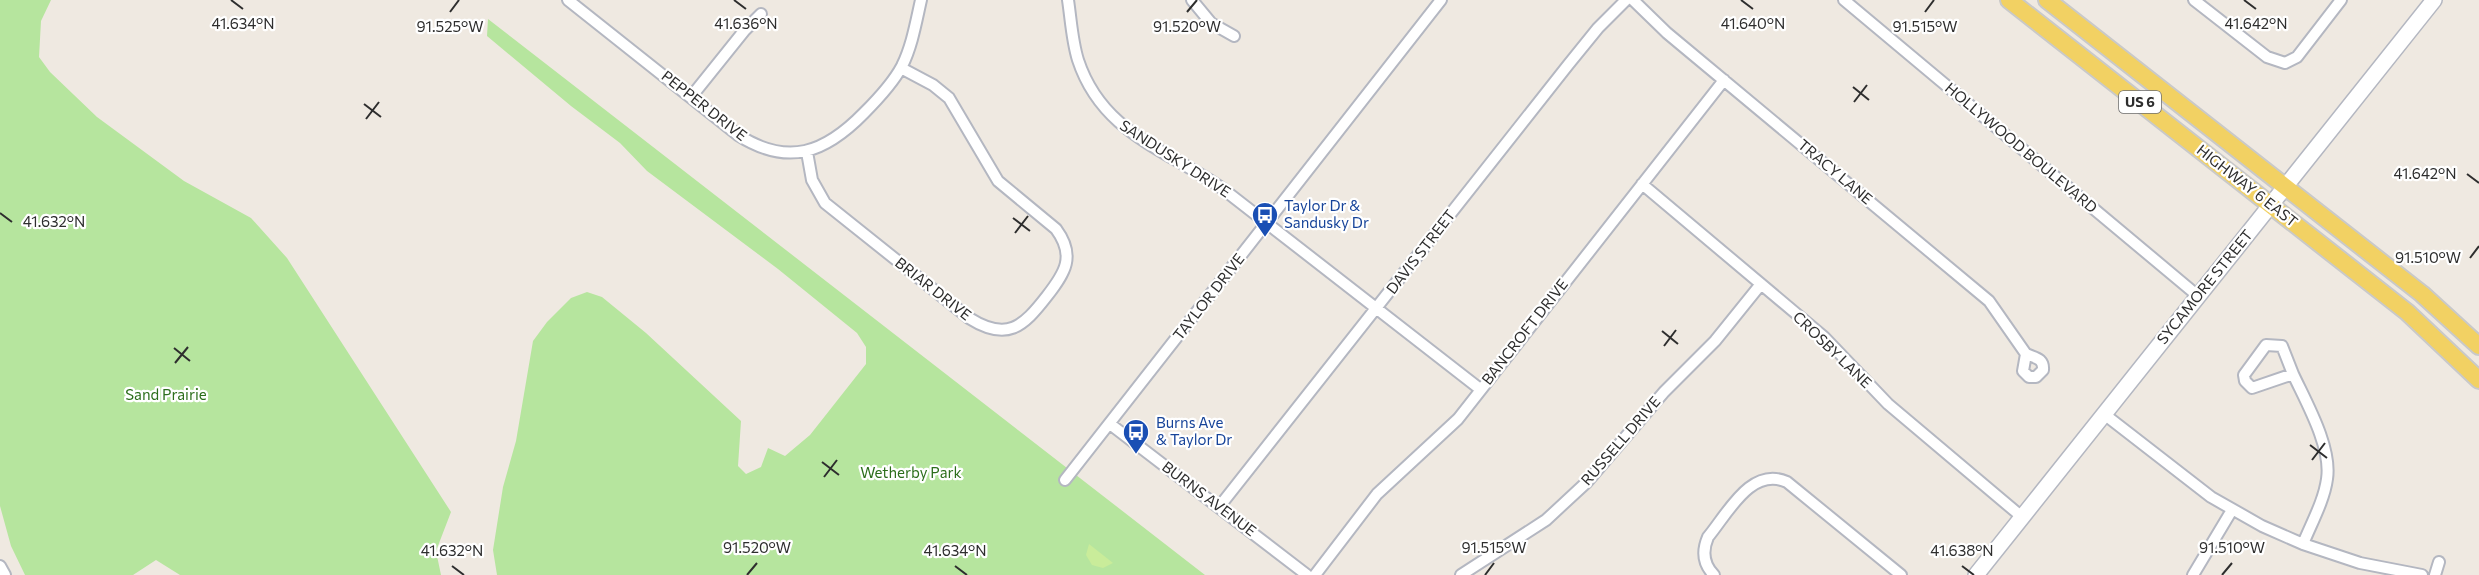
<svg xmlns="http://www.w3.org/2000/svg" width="2479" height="575" font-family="Commissioner,sans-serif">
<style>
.green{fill:#b6e59e}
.pitch{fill:#c9ec9a}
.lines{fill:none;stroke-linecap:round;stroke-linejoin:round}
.street-casing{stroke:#b4b7c1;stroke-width:14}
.secondary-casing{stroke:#b4b7c1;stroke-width:18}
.primary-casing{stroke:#c9c9c9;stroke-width:20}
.street{stroke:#fff;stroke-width:10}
.secondary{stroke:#fff;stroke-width:15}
.primary{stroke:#f2d163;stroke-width:16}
.ticks{fill:none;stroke:#2e2e2e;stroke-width:2}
.labels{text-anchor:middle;stroke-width:4.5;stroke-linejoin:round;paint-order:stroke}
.shield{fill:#fff;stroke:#6d6d6d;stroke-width:1.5}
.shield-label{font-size:14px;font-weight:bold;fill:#2e2e2e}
.street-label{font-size:15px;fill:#2e2e2e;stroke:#fff}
.transit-label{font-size:15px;fill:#164399;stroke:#fff;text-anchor:start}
.park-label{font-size:15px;fill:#2c6e1b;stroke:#fff}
.ticks-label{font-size:15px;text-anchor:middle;fill:#2e2e2e;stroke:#fff;stroke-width:4.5;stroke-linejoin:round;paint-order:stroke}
</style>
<rect width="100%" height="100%" fill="#efe9e1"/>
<!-- green -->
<path class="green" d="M 0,0 L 51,0 L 41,21 L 39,57 L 50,72 L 97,117 L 184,181 L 251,218 L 287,258 L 451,512 L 436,551 L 441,575 L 180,575 L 156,560 L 133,575 L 25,575 L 11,546 L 0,506 Z
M 488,19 L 1205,575 L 497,575 L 493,550 L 503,487 L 516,441 L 533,341 L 547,322 L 571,298 L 587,292 L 602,297 L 646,333 L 741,421 L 738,466 L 746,474 L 761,467 L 768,448 L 785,456 L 810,435 L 866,364 L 866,347 L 857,333 L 778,269 L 647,171 L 620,143 L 571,106 L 487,36 Z"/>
<!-- pitch -->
<path class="pitch" d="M 1089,544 L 1113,563 L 1103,568 L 1092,565 L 1086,555 Z"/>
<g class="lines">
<!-- street casing -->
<g class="street-casing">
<path id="street" d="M 568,0 L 738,135 C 788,167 825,153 864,113 C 878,99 893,83 902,66 C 912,46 916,22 921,0
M 1068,0 C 1071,20 1072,41 1078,60 C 1102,133 1166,149 1223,189 L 1480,389
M 1192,0 L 1211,23 L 1234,36
M 1633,0 L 1667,33 L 1989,301 L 2026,354
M 1844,0 L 2198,296
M 2194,0 L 2267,57 L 2285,63 L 2297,57 L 2341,0
M 691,97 L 744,31 L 761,14
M 807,152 L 812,180 L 825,203 L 969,318 C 1007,342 1023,327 1047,296 C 1065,273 1076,256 1056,229 L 998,181 L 949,98 L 933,85 L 901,68
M 1642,184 L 1824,337 L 1888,404 L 2022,517
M 2266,345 L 2282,346 L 2293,374 L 2252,388 L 2245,381 L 2244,375 Z
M 2026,354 C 2035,358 2044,358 2043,370 L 2036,377 L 2029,377 L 2023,371 Z
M 2293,374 C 2306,402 2332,447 2327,479 C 2324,501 2311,524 2303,544
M 2104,414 L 2211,497 L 2262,526 L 2303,544 L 2360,563 L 2422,575
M 1110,424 L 1307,575
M 1065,480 L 1441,0
M 1219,507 L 1568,65 L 1598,28 L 1626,0
M 0,566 L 5,575
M 1315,575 L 1377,494 L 1458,419 L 1724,80
M 1461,575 L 1546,520 L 1587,482 L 1664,392 L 1715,341 L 1761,284
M 1714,575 C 1703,564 1702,551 1708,537 C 1728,513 1751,466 1787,482 L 1901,575
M 2193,575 L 2232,510
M 2435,575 L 2439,562"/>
</g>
<!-- secondary casing -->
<g class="secondary-casing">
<path id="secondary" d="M 1976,575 L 2434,0"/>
</g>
<!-- primary casing -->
<g class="primary-casing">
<path id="primary" d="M 2009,0 L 2407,312 L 2479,380
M 2047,0 L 2422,294 L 2479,346"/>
</g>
<!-- street -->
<use href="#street" class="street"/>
<!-- secondary -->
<use href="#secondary" class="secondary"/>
<!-- primary -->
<use href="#primary" class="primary"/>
</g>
<!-- ticks -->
<path class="ticks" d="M 231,0 L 243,9M 734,0 L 746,9M 1741,0 L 1753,9M 2244,0 L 2256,9M 450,12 L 459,0M 1187,12 L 1197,0M 1925,12 L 1934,0M 1853,87 L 1869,100M 1854,102 L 1867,85M 364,104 L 381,117M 366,119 L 379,102M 2467,174 L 2479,183M 0,213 L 12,222M 1013,218 L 1030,231M 1015,233 L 1028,216M 2470,258 L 2479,246M 1662,331 L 1678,344M 1664,346 L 1676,330M 174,348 L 190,361M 175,363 L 188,347M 2310,445 L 2327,458M 2312,460 L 2325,443M 822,462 L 839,475M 824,477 L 837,460M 452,566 L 464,575M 955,566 L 967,575M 1962,566 L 1974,575M 747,575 L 757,563M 1485,575 L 1494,563M 2222,575 L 2232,563"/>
<!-- icons -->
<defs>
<g id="bus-pin" transform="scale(1.35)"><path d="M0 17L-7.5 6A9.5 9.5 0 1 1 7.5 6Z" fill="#1a4fb4" stroke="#fff"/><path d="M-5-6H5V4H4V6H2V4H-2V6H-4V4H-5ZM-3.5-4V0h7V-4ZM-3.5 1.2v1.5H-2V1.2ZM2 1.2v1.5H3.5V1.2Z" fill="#fff"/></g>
</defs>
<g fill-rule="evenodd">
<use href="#bus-pin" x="1265" y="215"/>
<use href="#bus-pin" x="1136" y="432"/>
</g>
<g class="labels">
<!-- shield labels -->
<rect class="shield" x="2119" y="91" width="42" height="22" rx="4.5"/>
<g class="shield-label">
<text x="2140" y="107">US 6</text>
</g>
<!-- street labels -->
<g class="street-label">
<text transform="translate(704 106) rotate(38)" y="5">PEPPER DRIVE</text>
<text transform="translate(2021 148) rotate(40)" y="5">HOLLYWOOD BOULEVARD</text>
<text transform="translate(1175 159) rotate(33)" y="5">SANDUSKY DRIVE</text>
<text transform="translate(1835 172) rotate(40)" y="5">TRACY LANE</text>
<text transform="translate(2247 186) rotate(38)" y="5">HIGHWAY 6 EAST</text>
<text transform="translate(1421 252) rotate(-52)" y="5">DAVIS STREET</text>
<text transform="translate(2205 287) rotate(-51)" y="5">SYCAMORE STREET</text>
<text transform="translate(933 289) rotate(38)" y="5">BRIAR DRIVE</text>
<text transform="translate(1209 297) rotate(-52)" y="5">TAYLOR DRIVE</text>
<text transform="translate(1525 332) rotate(-52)" y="5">BANCROFT DRIVE</text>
<text transform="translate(1832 350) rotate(44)" y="5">CROSBY LANE</text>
<text transform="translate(1621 441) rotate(-49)" y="5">RUSSELL DRIVE</text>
<text transform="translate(1209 499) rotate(37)" y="5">BURNS AVENUE</text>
</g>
<!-- transit labels -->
<g class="transit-label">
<text x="1284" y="211">Taylor Dr &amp;<tspan x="1284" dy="17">Sandusky Dr</tspan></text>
<text x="1156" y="428">Burns Ave<tspan x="1156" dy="17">&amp; Taylor Dr</tspan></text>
</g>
<!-- park labels -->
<g class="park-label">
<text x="166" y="400">Sand Prairie</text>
<text x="911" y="478">Wetherby Park</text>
</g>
</g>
<g class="ticks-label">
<text x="243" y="29">41.634°N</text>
<text x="746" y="29">41.636°N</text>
<text x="1753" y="29">41.640°N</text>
<text x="2256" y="29">41.642°N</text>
<text x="1925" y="32">91.515°W</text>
<text x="450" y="32">91.525°W</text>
<text x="1187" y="32">91.520°W</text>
<text x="2425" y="179">41.642°N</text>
<text x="54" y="227">41.632°N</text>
<text x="2428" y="263">91.510°W</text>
<text x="757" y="553">91.520°W</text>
<text x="1494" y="553">91.515°W</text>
<text x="2232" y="553">91.510°W</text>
<text x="452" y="556">41.632°N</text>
<text x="955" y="556">41.634°N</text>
<text x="1962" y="556">41.638°N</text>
</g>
</svg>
